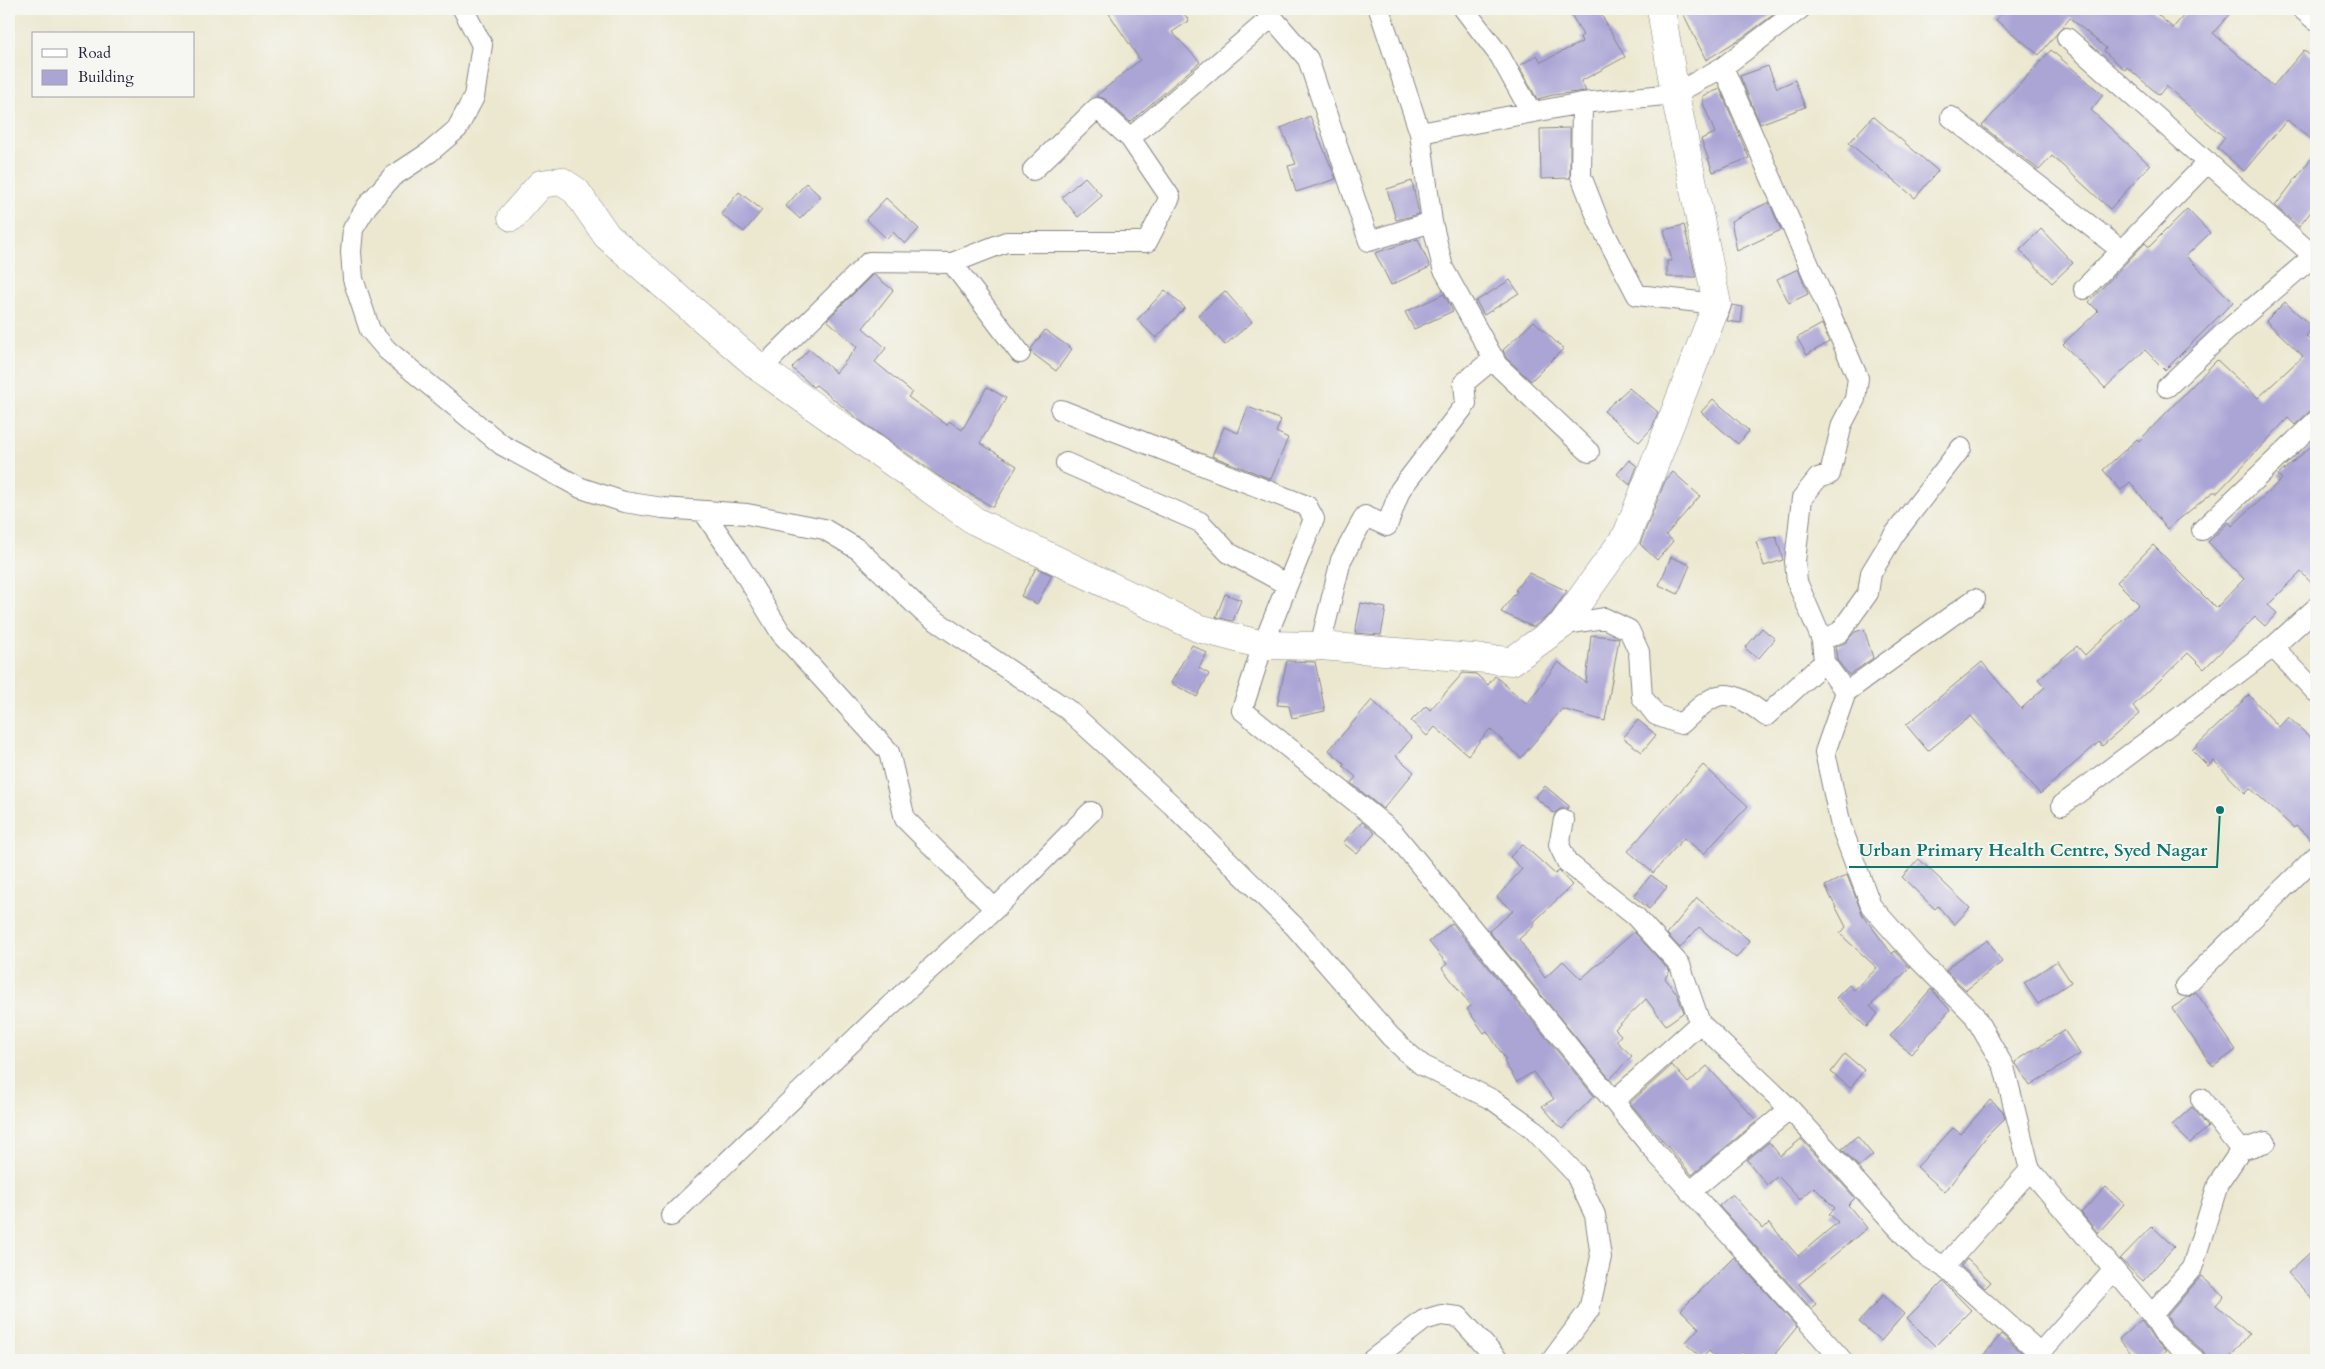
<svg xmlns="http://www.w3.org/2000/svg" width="2325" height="1369" font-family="Cardo,serif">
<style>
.building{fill:#aba5d6}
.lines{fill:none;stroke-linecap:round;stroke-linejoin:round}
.street-casing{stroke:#878586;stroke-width:22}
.secondary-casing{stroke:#878586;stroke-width:29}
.street{stroke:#fff;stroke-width:20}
.secondary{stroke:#fff;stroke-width:28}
.leader{fill:none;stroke:#0f766e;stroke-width:2}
.callout-dot{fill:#0f766e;stroke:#f6f6f2;stroke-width:2}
.callout-label{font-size:18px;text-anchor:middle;font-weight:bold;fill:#0f766e;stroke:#f6f6f2;stroke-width:4;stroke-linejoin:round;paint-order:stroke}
</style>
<rect width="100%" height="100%" fill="#f6f6f2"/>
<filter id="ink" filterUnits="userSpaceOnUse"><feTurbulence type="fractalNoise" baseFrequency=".02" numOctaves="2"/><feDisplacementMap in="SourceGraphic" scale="10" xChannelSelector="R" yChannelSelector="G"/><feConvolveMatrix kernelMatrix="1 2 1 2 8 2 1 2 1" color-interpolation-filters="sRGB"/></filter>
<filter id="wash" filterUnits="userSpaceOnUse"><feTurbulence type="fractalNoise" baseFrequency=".0096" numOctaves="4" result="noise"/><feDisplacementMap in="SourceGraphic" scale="20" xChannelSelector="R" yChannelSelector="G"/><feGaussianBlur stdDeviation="1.12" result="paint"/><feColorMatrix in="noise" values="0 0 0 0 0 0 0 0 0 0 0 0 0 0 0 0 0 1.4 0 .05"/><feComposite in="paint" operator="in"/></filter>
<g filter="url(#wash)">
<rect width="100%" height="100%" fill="#ece8d0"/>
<g id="blocks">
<!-- building -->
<path class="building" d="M 1106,9 L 1181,9 L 1189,21 L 1172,32 L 1200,62 L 1130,122 L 1105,99 L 1096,96 L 1140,60 Z
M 1568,9 L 1598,9 L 1625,57 L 1581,81 L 1586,91 L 1553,95 L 1537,99 L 1519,66 L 1537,55 L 1541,62 L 1582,42 L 1580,37 L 1583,35 Z
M 1681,9 L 1781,9 L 1743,37 L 1706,60 Z
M 2005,9 L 2151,9 L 2173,28 L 2189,9 L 2234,9 L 2213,33 L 2273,86 L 2304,50 L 2316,61 L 2316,144 L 2287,120 L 2244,171 L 2217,148 L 2225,138 L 2166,86 L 2159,95 L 2127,67 L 2125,70 L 2104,51 L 2106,48 L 2070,18 L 2039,55 L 1996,20 Z
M 2051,50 L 2103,95 L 2091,110 L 2150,165 L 2110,209 L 2052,156 L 2039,170 L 1982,126 Z
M 1768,66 L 1777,88 L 1795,80 L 1805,107 L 1760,124 L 1740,76 Z
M 1720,89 L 1749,158 L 1713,172 L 1701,139 L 1715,133 L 1703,103 L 1703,96 Z
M 1310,116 L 1336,179 L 1296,192 L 1288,166 L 1296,164 L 1281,128 Z
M 1873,116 L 1938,171 L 1915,198 L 1849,143 Z
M 1570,128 L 1570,178 L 1541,179 L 1540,129 Z
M 2316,152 L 2316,205 L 2299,227 L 2275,206 Z
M 1085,177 L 1102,196 L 1078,217 L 1062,197 Z
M 1412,181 L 1419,214 L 1396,220 L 1387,189 Z
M 806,183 L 821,197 L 800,219 L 786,206 Z
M 739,192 L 762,210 L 744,232 L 721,214 Z
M 886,198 L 919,229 L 905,244 L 893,232 L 887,239 L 866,219 Z
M 1769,202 L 1781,230 L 1737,251 L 1731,221 Z
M 2187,209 L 2210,233 L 2186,256 L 2233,302 L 2165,370 L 2145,350 L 2105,388 L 2063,344 L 2098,311 L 2089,302 L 2145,243 L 2149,247 Z
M 1684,225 L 1696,277 L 1667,277 L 1667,261 L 1672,261 L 1664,230 Z
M 2041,229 L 2073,263 L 2052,283 L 2020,250 Z
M 1418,239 L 1430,267 L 1391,285 L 1375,253 Z
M 1798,269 L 1808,294 L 1789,303 L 1777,279 Z
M 873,274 L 893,290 L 863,328 L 886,348 L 875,362 L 912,392 L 908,397 L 947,425 L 949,421 L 962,430 L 987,387 L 1006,398 L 980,443 L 1017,466 L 993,507 L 940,477 L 858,419 L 816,385 L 813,387 L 792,368 L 809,349 L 836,373 L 857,347 L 827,320 Z
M 1510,280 L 1519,293 L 1484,315 L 1476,301 Z
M 1165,290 L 1185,308 L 1156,338 L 1137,320 Z
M 1225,291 L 1252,322 L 1225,345 L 1198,315 Z
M 1444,294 L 1453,311 L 1414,329 L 1405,312 Z
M 2285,302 L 2313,328 L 2306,336 L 2314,345 L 2316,343 L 2316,405 L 2295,425 L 2288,418 L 2218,492 L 2213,492 L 2167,529 L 2130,482 L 2121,490 L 2103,470 L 2137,439 L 2139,441 L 2217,360 L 2258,398 L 2303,356 L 2266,321 Z
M 1732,305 L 1743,307 L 1741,323 L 1727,321 Z
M 1534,321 L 1563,349 L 1531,381 L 1506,358 L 1503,350 Z
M 1822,324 L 1829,342 L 1807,355 L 1797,338 Z
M 1045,330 L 1072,349 L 1056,371 L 1032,353 L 1031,349 Z
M 1629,388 L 1658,412 L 1652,428 L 1639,442 L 1604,411 Z
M 1713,399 L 1749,431 L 1738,444 L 1701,412 Z
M 1248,407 L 1281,420 L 1276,432 L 1288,438 L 1271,479 L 1212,456 L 1224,427 L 1238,433 Z
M 2316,442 L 2316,588 L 2301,572 L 2268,605 L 2277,613 L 2265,626 L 2255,617 L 2204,669 L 2188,653 L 2133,706 L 2140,714 L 2102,746 L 2099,742 L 2040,794 L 1971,716 L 1928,751 L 1906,725 L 1982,662 L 2021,709 L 2045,687 L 2038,679 L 2077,646 L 2085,655 L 2139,604 L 2117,582 L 2153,545 L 2216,608 L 2244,579 L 2208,542 L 2229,522 L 2232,526 L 2282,479 L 2278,475 Z
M 1629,460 L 1637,466 L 1630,485 L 1617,474 Z
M 1673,472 L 1700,496 L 1666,535 L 1673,541 L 1657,560 L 1640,544 L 1665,481 Z
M 1776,536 L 1783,560 L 1764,566 L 1756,542 Z
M 1671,557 L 1690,565 L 1678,594 L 1659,585 Z
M 1036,568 L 1052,575 L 1037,604 L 1021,596 Z
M 1529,573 L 1567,591 L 1551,614 L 1533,627 L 1501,612 L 1517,591 L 1515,590 Z
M 1225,594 L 1241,600 L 1233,621 L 1216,617 Z
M 1361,603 L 1386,608 L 1381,635 L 1355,633 Z
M 1762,628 L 1775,639 L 1758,659 L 1745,648 Z
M 1864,629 L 1873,658 L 1849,675 L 1837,660 L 1835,647 L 1845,643 L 1855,632 Z
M 1591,635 L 1619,638 L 1605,721 L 1562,709 L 1521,758 L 1490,729 L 1468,755 L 1435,727 L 1427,736 L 1411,721 L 1426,706 L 1430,710 L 1463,673 L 1476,674 L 1488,685 L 1495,676 L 1527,704 L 1558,662 L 1586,683 Z
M 1192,645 L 1207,653 L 1199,668 L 1209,674 L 1197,697 L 1171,683 Z
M 1287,661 L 1315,662 L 1325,711 L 1292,718 L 1289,706 L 1277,705 Z
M 2249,695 L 2279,727 L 2288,717 L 2316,743 L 2316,844 L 2296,826 L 2294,828 L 2250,788 L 2245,793 L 2214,761 L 2208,766 L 2192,750 Z
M 1372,700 L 1412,738 L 1396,756 L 1414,772 L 1383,809 L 1351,783 L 1356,777 L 1343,766 L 1345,764 L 1329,750 Z
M 1638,720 L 1656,735 L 1642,752 L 1623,738 Z
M 1703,765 L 1748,806 L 1704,854 L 1684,838 L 1653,873 L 1628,851 Z
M 1545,786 L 1569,806 L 1567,809 L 1560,809 L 1554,813 L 1535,797 Z
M 1362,822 L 1375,833 L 1357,854 L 1343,843 Z
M 1522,844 L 1555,874 L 1559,871 L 1572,885 L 1533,923 L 1535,925 L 1519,939 L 1545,978 L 1563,961 L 1581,979 L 1634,932 L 1670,971 L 1665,978 L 1677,994 L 1684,1012 L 1666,1025 L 1646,999 L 1615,1029 L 1621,1035 L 1616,1041 L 1632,1056 L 1610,1079 L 1489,931 L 1513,911 L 1497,897 L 1522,869 L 1510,857 Z
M 1919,859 L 1970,908 L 1954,925 L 1938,906 L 1935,909 L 1902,877 Z
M 1651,875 L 1667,887 L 1649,909 L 1634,896 Z
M 1847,875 L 1862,914 L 1892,954 L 1895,951 L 1910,968 L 1870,1006 L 1878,1014 L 1866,1027 L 1836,998 L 1849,985 L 1854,990 L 1877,968 L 1840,934 L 1846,927 L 1825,886 Z
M 1697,898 L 1750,941 L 1736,958 L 1699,927 L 1680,948 L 1667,934 Z
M 1452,923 L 1594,1096 L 1562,1129 L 1542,1106 L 1554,1099 L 1533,1072 L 1517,1082 L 1504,1062 L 1506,1060 L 1487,1031 L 1484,1033 L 1467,1009 L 1471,1006 L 1442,968 L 1447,964 L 1429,942 Z
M 1988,940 L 2002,962 L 1966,990 L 1946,971 L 1952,964 Z
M 2057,961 L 2071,982 L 2038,1004 L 2024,983 Z
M 1931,989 L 1950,1010 L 1911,1054 L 1890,1036 Z
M 2196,992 L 2236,1050 L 2213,1067 L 2172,1008 Z
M 2064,1030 L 2080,1054 L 2030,1086 L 2015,1062 Z
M 1845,1054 L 1864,1070 L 1850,1088 L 1831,1072 Z
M 1672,1065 L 1688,1083 L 1707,1066 L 1757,1121 L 1692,1175 L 1630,1103 Z
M 1990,1100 L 2003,1111 L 2005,1118 L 1986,1137 L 1945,1192 L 1917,1167 L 1953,1128 L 1961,1134 Z
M 2192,1107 L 2208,1127 L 2190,1143 L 2172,1125 Z
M 1857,1136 L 1873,1155 L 1859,1167 L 1842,1149 Z
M 1801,1139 L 1855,1198 L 1848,1205 L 1867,1228 L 1799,1284 L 1816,1304 L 1811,1308 L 1719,1206 L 1732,1194 L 1763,1229 L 1769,1223 L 1798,1256 L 1838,1222 L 1829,1214 L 1835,1208 L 1814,1187 L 1800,1200 L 1778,1176 L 1767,1185 L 1747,1160 L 1769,1142 L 1780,1156 Z
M 2106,1187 L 2124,1204 L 2098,1233 L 2081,1213 Z
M 2152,1226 L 2174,1247 L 2143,1281 L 2120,1259 Z
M 2316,1247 L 2316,1303 L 2288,1273 Z
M 1734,1257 L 1797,1327 L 1770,1360 L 1752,1360 L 1742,1352 L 1733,1360 L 1719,1360 L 1709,1351 L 1702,1358 L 1685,1343 L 1699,1328 L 1681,1310 Z
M 1967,1259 L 1991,1282 L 1985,1288 L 1961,1266 Z
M 2201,1276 L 2224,1296 L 2216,1305 L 2249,1334 L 2228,1360 L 2207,1360 L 2203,1351 L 2172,1325 L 2167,1316 Z
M 1943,1282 L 1971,1310 L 1935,1346 L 1907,1318 Z
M 1883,1295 L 1904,1314 L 1881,1341 L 1859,1322 Z
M 2141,1320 L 2153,1339 L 2166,1351 L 2155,1360 L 2137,1360 L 2119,1339 Z
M 2001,1334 L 2030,1360 L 1980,1360 Z"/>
</g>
</g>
<g filter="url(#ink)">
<use href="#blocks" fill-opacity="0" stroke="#878586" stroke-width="1"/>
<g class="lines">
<!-- street casing -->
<g class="street-casing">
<path id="street" d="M 463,9 L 482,45 L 474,97 L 457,129 L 430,152 L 392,177 L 367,206 L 353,229 L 351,252 L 353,279 L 370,330 L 387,350 L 502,445 L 581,488 L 624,502 L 663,508 L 747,514 L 824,529 L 859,550 L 923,612 L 1068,710 L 1172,805 L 1295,927 L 1390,1036 L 1410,1055 L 1422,1065 L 1493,1100 L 1532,1128 L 1575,1173 L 1595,1215 L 1601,1257 L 1589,1310 L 1552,1360
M 1265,9 L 1308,59 L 1369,241 L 1432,222
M 1379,9 L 1420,133 L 1432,222 L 1443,268 L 1497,365 L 1589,452
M 1464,9 L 1500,56 L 1531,112
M 2302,9 L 2316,21
M 2067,38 L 2316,258
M 1723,67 L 1858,378 L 1855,399 L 1842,424 L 1830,474 L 1818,478 L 1802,498 L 1795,562 L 1797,582 L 1822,640 L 1824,662 L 1846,692
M 1582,103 L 1581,176 L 1599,222 L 1637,295 L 1717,304
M 1951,117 L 2121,250
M 1420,133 L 1582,103 L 1675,94 L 1723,67 L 1800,9
M 1033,170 L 1097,108 L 1130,138
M 952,263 L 1020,353
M 2084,289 L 2208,162
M 761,369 L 869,262 L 952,263 L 1006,242 L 1147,242 L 1170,197 L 1130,138 L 1272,17
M 2167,387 L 2225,332 L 2316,254
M 1061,410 L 1307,506 L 1314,519 L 1263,645 L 1242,710 L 1393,832 L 1656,1153 L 1842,1360
M 1066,463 L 1200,522 L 1229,553 L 1286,584
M 703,511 L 737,561 L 781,633 L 889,752 L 905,819 L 995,909
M 2202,530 L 2316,421
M 1975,599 L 1846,692 L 1825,752 L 1841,826 L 1871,906 L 1918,959 L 1974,1015 L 2004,1067 L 2030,1170 L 2152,1315 L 2163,1333 L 2195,1360
M 1562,625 L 1604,618 L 1629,630 L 1639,652 L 1642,697 L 1656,715 L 1681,724 C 1716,691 1725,683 1766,716 L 1824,662
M 1822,640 L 1840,632 L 1868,593 L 1871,573 L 1894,535 L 1961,448
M 1320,646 L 1341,560 L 1365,516 L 1387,526 L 1400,490 L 1466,404 L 1464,383 L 1494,358
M 2273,647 L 2316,692
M 2062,805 L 2273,647 L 2316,608
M 1564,820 L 1559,845 L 1567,862 L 1635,916 L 1680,965 L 1700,1023 L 1790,1109 L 1920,1252 L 1944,1267 L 2040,1353 L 2044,1360
M 2185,986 L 2316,856
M 2201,1099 L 2241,1150
M 1614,1101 L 1700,1023
M 1690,1192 L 1790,1109
M 671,1216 L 881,1014 L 995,909 L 1091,812
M 1944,1267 L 2030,1170
M 2152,1315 L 2192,1268 L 2218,1184 L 2241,1150 L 2266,1142
M 2040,1353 L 2114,1270
M 1372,1360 L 1424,1320 L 1441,1315 L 1459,1317 L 1498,1360"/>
</g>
<!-- secondary casing -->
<g class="secondary-casing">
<path id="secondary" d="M 512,217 L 541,184 L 561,181 L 576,191 L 607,236 L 761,369 L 975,521 L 1198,628 L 1263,645 L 1320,646 L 1512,661 L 1562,625 L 1627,535 L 1717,304 L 1675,94 L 1661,9"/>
</g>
<!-- street -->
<use href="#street" class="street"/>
<!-- secondary -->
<use href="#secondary" class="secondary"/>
</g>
</g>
<!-- callouts -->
<path class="leader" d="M2220 810L2217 867H1849"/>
<circle class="callout-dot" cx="2220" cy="810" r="5"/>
<g class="callout-label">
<text x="2033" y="856">Urban Primary Health Centre, Syed Nagar</text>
</g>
<!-- margin -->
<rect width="2325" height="1369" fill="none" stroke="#f6f6f2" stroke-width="30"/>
<!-- legend -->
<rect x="32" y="32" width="162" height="65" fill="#f6f6f2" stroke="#a1a1a9"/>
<rect x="42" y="49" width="25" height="8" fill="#ffffff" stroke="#a1a1a9"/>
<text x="78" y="58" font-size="15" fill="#22223b">Road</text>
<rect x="42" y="70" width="25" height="15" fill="#aba5d6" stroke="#a1a1a9"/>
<text x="78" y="82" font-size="15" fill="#22223b">Building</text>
</svg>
